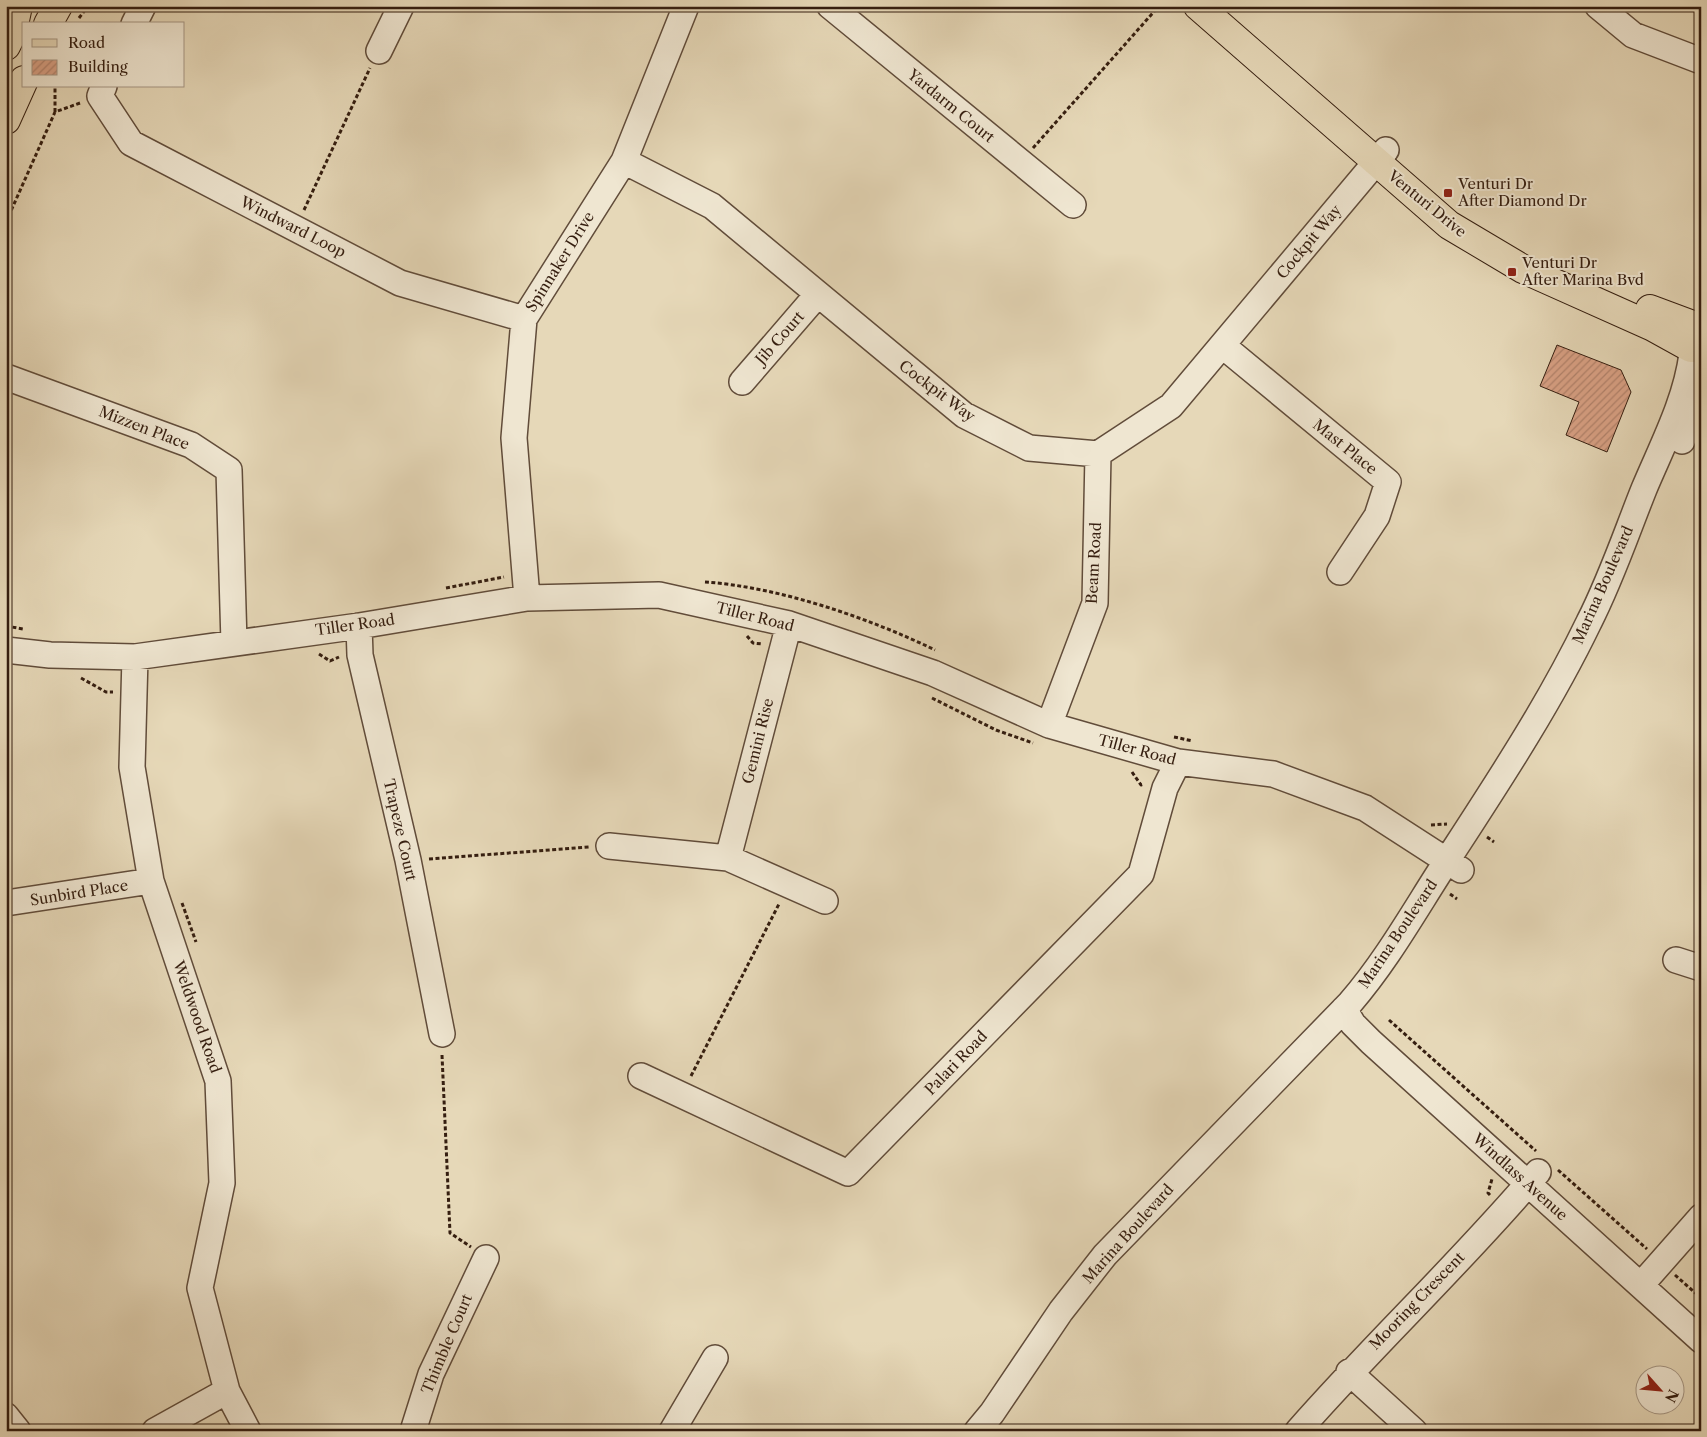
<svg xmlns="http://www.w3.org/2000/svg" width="1707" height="1437" font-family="'Libre Caslon Text',serif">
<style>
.building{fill:url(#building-hatch);stroke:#351e10}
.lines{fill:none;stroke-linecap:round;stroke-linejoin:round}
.minor-casing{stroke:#614c3a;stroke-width:28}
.major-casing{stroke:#351e10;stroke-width:30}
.path{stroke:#351e10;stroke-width:3;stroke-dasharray:4 2.5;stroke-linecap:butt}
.minor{stroke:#efe6d1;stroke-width:25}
.major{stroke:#e6d8b8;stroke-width:28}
.poi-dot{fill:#8f2418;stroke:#efe6d1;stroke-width:2}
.labels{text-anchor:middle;stroke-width:4;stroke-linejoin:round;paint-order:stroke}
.street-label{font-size:15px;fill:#351e10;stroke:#efe6d1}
.poi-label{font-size:15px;fill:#351e10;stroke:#efe6d1;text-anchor:start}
</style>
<defs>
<pattern id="building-hatch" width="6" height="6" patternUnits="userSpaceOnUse" patternTransform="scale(1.25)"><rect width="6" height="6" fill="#daa286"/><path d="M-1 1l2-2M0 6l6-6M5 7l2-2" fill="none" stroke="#b2836c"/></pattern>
</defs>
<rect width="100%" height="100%" fill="#e6d8b8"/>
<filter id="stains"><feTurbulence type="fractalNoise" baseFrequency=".004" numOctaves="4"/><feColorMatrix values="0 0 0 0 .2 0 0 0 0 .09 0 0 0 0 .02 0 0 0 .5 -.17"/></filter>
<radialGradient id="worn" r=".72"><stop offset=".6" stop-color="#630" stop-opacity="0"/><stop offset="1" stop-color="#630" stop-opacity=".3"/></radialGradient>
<!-- building -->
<path class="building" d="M 1557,345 L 1621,370 L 1631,392 L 1607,452 L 1566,435 L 1579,402 L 1540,386 Z"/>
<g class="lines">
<!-- minor casing -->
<g class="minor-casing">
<path id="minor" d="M 830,6 L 1073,205
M 1598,6 L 1633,35 L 1701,61
M 134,24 L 143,6
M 379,51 L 401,6
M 104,86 L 100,96 L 131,143 L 400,283 L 524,319
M 624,161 L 712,206 L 964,415 L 1029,448 L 1098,454 L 1171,406 L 1386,150
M 1223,346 L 1388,482 L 1377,516 L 1340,572
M 6,377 L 191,445 L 229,470 L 234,643
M 742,382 L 818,294
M 1682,441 L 1701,397
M 527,598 L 514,438 L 524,319 L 624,161 L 686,6
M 359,626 L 360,655 L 408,860 L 442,1034
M 6,650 L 50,655 L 135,657 L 359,626 L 527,598 L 659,595 L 789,624 L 933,673 L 1049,725 L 1178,762 L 1273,774 L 1365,808 L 1461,870
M 135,657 L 132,767 L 151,881 L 218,1081 L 222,1183 L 200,1288 L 227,1391 L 248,1431
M 1049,725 L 1095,603 L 1098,454
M 609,846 L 728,858 L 825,901
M 728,858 L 789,624
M 6,903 L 151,881
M 1676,960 L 1701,968
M 1344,1009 L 1353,1024 L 1371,1042 L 1701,1340
M 641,1076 L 848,1173 L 1141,874 L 1165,788 L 1178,762
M 1641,1285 L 1701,1217
M 1349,1372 L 1414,1431
M 6,1416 L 18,1431
M 155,1431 L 227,1391
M 413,1431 L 431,1374 L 486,1258
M 672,1431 L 715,1358
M 977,1431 L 992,1413 L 1061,1311 L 1105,1255 L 1350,1003 C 1388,959 1416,908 1448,859 C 1498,782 1549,705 1589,622 C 1611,579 1626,534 1644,489 C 1662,446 1686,401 1692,354
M 1298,1431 C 1375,1343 1462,1262 1538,1172"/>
</g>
<!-- major casing -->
<g class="major-casing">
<path id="major" d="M 1198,6 L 1449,225 L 1523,269 L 1653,327 L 1691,348
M 48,24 L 58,6
M 6,46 L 12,34 L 18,6
M 6,120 L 24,80
M 1650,309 L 1701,328"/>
</g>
<!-- path -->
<path class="path" d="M 79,18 L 88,6
M 55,112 L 55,86
M 1033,148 L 1159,6
M 304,210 L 370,68
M 6,222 L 55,112 L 80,103
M 705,582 C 779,587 869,618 935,650
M 446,588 L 504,577
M 6,626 L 23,629
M 747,636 L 753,643 L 762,644
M 319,654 L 330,661 L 339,657
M 81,678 L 106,692 L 113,692
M 932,698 L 996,730 L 1033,743
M 1174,737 L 1193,741
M 1132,772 L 1141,785 L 1144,784
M 1431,825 L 1447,824
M 1487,837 L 1494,842
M 429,859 L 589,847
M 1450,894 L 1457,899
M 182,903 L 196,942
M 6,943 L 8,922
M 1389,1020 L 1536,1151
M 442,1055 L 450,1233 L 471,1247
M 691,1076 L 779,904
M 1558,1170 L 1647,1249
M 1490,1195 L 1488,1193 L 1492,1179
M 1675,1275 L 1701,1298"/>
<!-- minor -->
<use href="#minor" class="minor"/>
<!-- major -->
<use href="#major" class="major"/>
</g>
<!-- markers -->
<g class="poi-dot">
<rect x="1443" y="188" width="10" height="10" rx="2.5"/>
<rect x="1507" y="267" width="10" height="10" rx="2.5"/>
</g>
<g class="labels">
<!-- street labels -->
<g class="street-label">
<text transform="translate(951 106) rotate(39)" y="5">Yardarm Court</text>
<text transform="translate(1427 204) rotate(39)" y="5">Venturi Drive</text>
<text transform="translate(293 227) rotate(27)" y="5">Windward Loop</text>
<text transform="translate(1309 242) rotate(-50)" y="5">Cockpit Way</text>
<text transform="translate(560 262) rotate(-58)" y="5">Spinnaker Drive</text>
<text transform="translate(780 338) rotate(-49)" y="5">Jib Court</text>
<text transform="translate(937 391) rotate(37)" y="5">Cockpit Way</text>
<text transform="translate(144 428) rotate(21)" y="5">Mizzen Place</text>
<text transform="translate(1345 447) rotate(39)" y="5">Mast Place</text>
<text transform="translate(1094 563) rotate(-87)" y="5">Beam Road</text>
<text transform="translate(1603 585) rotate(-66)" y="5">Marina Boulevard</text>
<text transform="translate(755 617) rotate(14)" y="5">Tiller Road</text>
<text transform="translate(355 625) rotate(-8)" y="5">Tiller Road</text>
<text transform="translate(758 741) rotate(-76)" y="5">Gemini Rise</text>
<text transform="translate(1137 750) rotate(15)" y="5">Tiller Road</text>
<text transform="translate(400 830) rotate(77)" y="5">Trapeze Court</text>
<text transform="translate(79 893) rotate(-9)" y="5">Sunbird Place</text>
<text transform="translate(1398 934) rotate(-56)" y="5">Marina Boulevard</text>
<text transform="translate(197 1017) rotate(71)" y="5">Weldwood Road</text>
<text transform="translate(956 1063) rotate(-46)" y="5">Palari Road</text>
<text transform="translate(1520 1177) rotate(42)" y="5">Windlass Avenue</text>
<text transform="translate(1128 1234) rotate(-48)" y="5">Marina Boulevard</text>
<text transform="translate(1417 1301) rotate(-46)" y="5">Mooring Crescent</text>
<text transform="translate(447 1344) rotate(-67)" y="5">Thimble Court</text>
</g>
<!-- poi labels -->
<g class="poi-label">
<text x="1458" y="189">Venturi Dr<tspan x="1458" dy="17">After Diamond Dr</tspan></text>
<text x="1522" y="268">Venturi Dr<tspan x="1522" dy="17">After Marina Bvd</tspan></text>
</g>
</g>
<!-- margin -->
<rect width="1707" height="1437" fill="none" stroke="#e6d8b8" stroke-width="25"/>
<rect x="8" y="8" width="1692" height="1422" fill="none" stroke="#351e10" stroke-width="2.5"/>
<rect x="12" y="12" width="1682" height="1412" fill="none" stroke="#351e10"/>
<!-- legend -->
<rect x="22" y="22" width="162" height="65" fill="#efe6d1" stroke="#a59684"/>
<rect x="32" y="39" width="25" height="8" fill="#e6d8b8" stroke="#a59684"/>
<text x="68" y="48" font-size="15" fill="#351e10">Road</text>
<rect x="32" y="60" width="25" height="15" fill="url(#building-hatch)" stroke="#a59684"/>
<text x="68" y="72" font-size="15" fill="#351e10">Building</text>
<!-- north arrow -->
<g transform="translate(1660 1390) rotate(117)"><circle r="24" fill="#efe6d1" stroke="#a59684"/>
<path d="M0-4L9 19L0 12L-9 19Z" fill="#8f2418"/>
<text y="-8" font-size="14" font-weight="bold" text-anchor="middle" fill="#351e10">N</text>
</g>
<rect width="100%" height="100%" filter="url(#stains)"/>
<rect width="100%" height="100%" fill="url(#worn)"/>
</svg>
